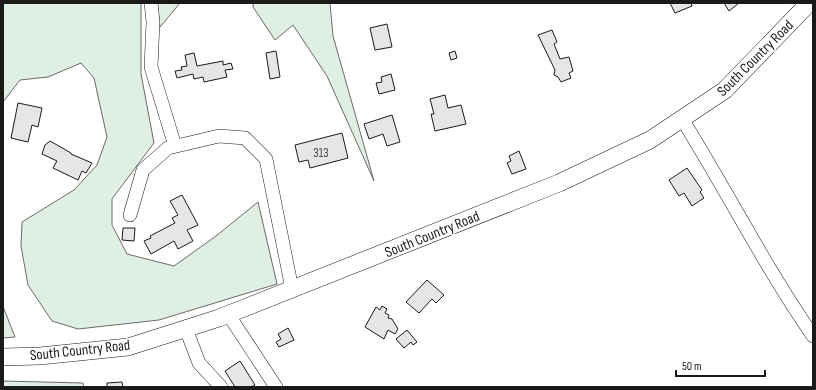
<svg xmlns="http://www.w3.org/2000/svg" width="816" height="390" font-family="'Sofia Sans Condensed',sans-serif">
<style>
.green{fill:#e0efe3;stroke:#6a6a6a}
.building{fill:#e6e6e6;stroke:#1a1a1a}
.lines{fill:none;stroke-linecap:round;stroke-linejoin:round}
.minor-casing{stroke:#1a1a1a;stroke-width:14}
.major-casing{stroke:#1a1a1a;stroke-width:18}
.minor{stroke:#fff;stroke-width:13}
.major{stroke:#fff;stroke-width:17}
.labels{text-anchor:middle;stroke-width:3;stroke-linejoin:round;paint-order:stroke}
.number-label{font-size:13px;fill:#4d4d4d}
.street-label{font-size:15px;fill:#1a1a1a;stroke:#fff}
</style>
<rect width="100%" height="100%" fill="#fff"/>
<!-- green -->
<path class="green" d="M 3,3 L 141,3 L 141,74 L 154,143 L 112,199 L 112,225 L 127,254 L 174,266 L 216,236 L 258,202 L 277,284 L 159,320 L 78,329 L 52,321 L 28,285 L 21,246 L 22,222 L 74,190 L 97,165 L 107,137 L 94,78 L 81,63 L 48,77 L 20,80 L 3,102 Z
M 157,3 L 180,3 L 160,27 Z
M 253,3 L 330,3 L 333,36 L 374,181 L 327,76 L 293,25 L 275,40 L 253,7 Z
M 3,306 L 4,309 L 15,337 L 3,338 Z
M 3,381 L 83,383 L 84,387 L 3,387 Z"/>
<!-- building -->
<path class="building" d="M 670,3 L 691,3 L 692,6 L 675,13 Z
M 724,3 L 739,3 L 729,11 Z
M 387,24 L 392,47 L 375,50 L 370,28 Z
M 552,30 L 557,42 L 554,44 L 560,59 L 569,57 L 573,71 L 569,73 L 571,78 L 561,82 L 558,77 L 554,75 L 555,70 L 538,35 Z
M 276,51 L 280,77 L 270,79 L 266,53 Z
M 455,51 L 457,58 L 451,60 L 449,53 Z
M 194,53 L 197,66 L 223,61 L 223,65 L 231,63 L 233,69 L 225,70 L 227,77 L 204,82 L 203,77 L 194,79 L 193,74 L 177,78 L 175,71 L 182,70 L 181,67 L 187,66 L 185,55 Z
M 391,74 L 395,90 L 379,94 L 376,83 L 382,82 L 381,77 Z
M 445,95 L 448,108 L 461,105 L 466,124 L 435,131 L 431,114 L 434,114 L 430,99 Z
M 18,103 L 42,108 L 38,127 L 32,125 L 28,142 L 11,138 Z
M 392,115 L 400,142 L 387,146 L 383,134 L 369,139 L 364,124 Z
M 342,133 L 348,158 L 310,168 L 308,160 L 299,162 L 295,145 Z
M 50,141 L 71,153 L 71,154 L 92,163 L 86,173 L 82,171 L 78,180 L 53,168 L 57,161 L 42,154 L 45,145 Z
M 519,151 L 526,169 L 512,174 L 507,163 L 511,161 L 509,156 Z
M 687,168 L 702,190 L 700,192 L 704,198 L 692,206 L 684,193 L 679,196 L 669,180 Z
M 182,195 L 198,225 L 187,230 L 193,241 L 178,249 L 174,241 L 151,254 L 144,241 L 151,238 L 150,236 L 175,223 L 172,218 L 178,215 L 170,201 Z
M 123,228 L 135,228 L 134,241 L 122,240 Z
M 427,280 L 444,295 L 436,303 L 432,299 L 419,313 L 406,302 Z
M 382,306 L 387,309 L 385,313 L 389,315 L 388,318 L 392,319 L 398,329 L 395,334 L 388,330 L 384,339 L 365,327 L 376,307 L 380,310 Z
M 288,328 L 294,340 L 279,347 L 276,342 L 281,339 L 278,334 Z
M 407,330 L 417,342 L 413,345 L 411,342 L 404,348 L 396,339 Z
M 240,361 L 255,385 L 251,387 L 235,387 L 225,371 Z
M 122,382 L 123,387 L 107,387 L 107,383 Z"/>
<g class="lines">
<!-- minor casing -->
<g class="minor-casing">
<path id="minor" d="M 151,3 L 153,22 L 151,67 L 175,146
M 682,119 C 727,191 765,267 813,336
M 130,215 L 143,170 L 168,148 L 219,136 L 245,138 L 266,159 L 292,289
M 228,314 L 276,387
M 186,329 L 199,363 L 221,387"/>
</g>
<!-- major casing -->
<g class="major-casing">
<path id="major" d="M 3,357 L 40,356 L 128,347 L 219,318 L 559,183 L 650,140 L 725,90 L 809,3"/>
</g>
<!-- minor -->
<use href="#minor" class="minor"/>
<!-- major -->
<use href="#major" class="major"/>
</g>
<g class="labels">
<!-- number labels -->
<g class="number-label">
<text x="321" y="157">313</text>
</g>
<!-- street labels -->
<g class="street-label">
<text transform="translate(755 58) rotate(-45)" y="5">South Country Road</text>
<text transform="translate(432 234) rotate(-22)" y="5">South Country Road</text>
<text transform="translate(80 350) rotate(-6)" y="5">South Country Road</text>
</g>
</g>
<!-- border -->
<rect width="816" height="390" fill="none" stroke="#1a1a1a" stroke-width="8"/>
<!-- scale -->
<path d="M676 370v6h89v-6" fill="none" stroke="#1a1a1a" stroke-width="2"/>
<text x="682" y="370" font-size="12" fill="#1a1a1a" stroke="#ffffff" stroke-width="3" paint-order="stroke">50 m</text>
</svg>
